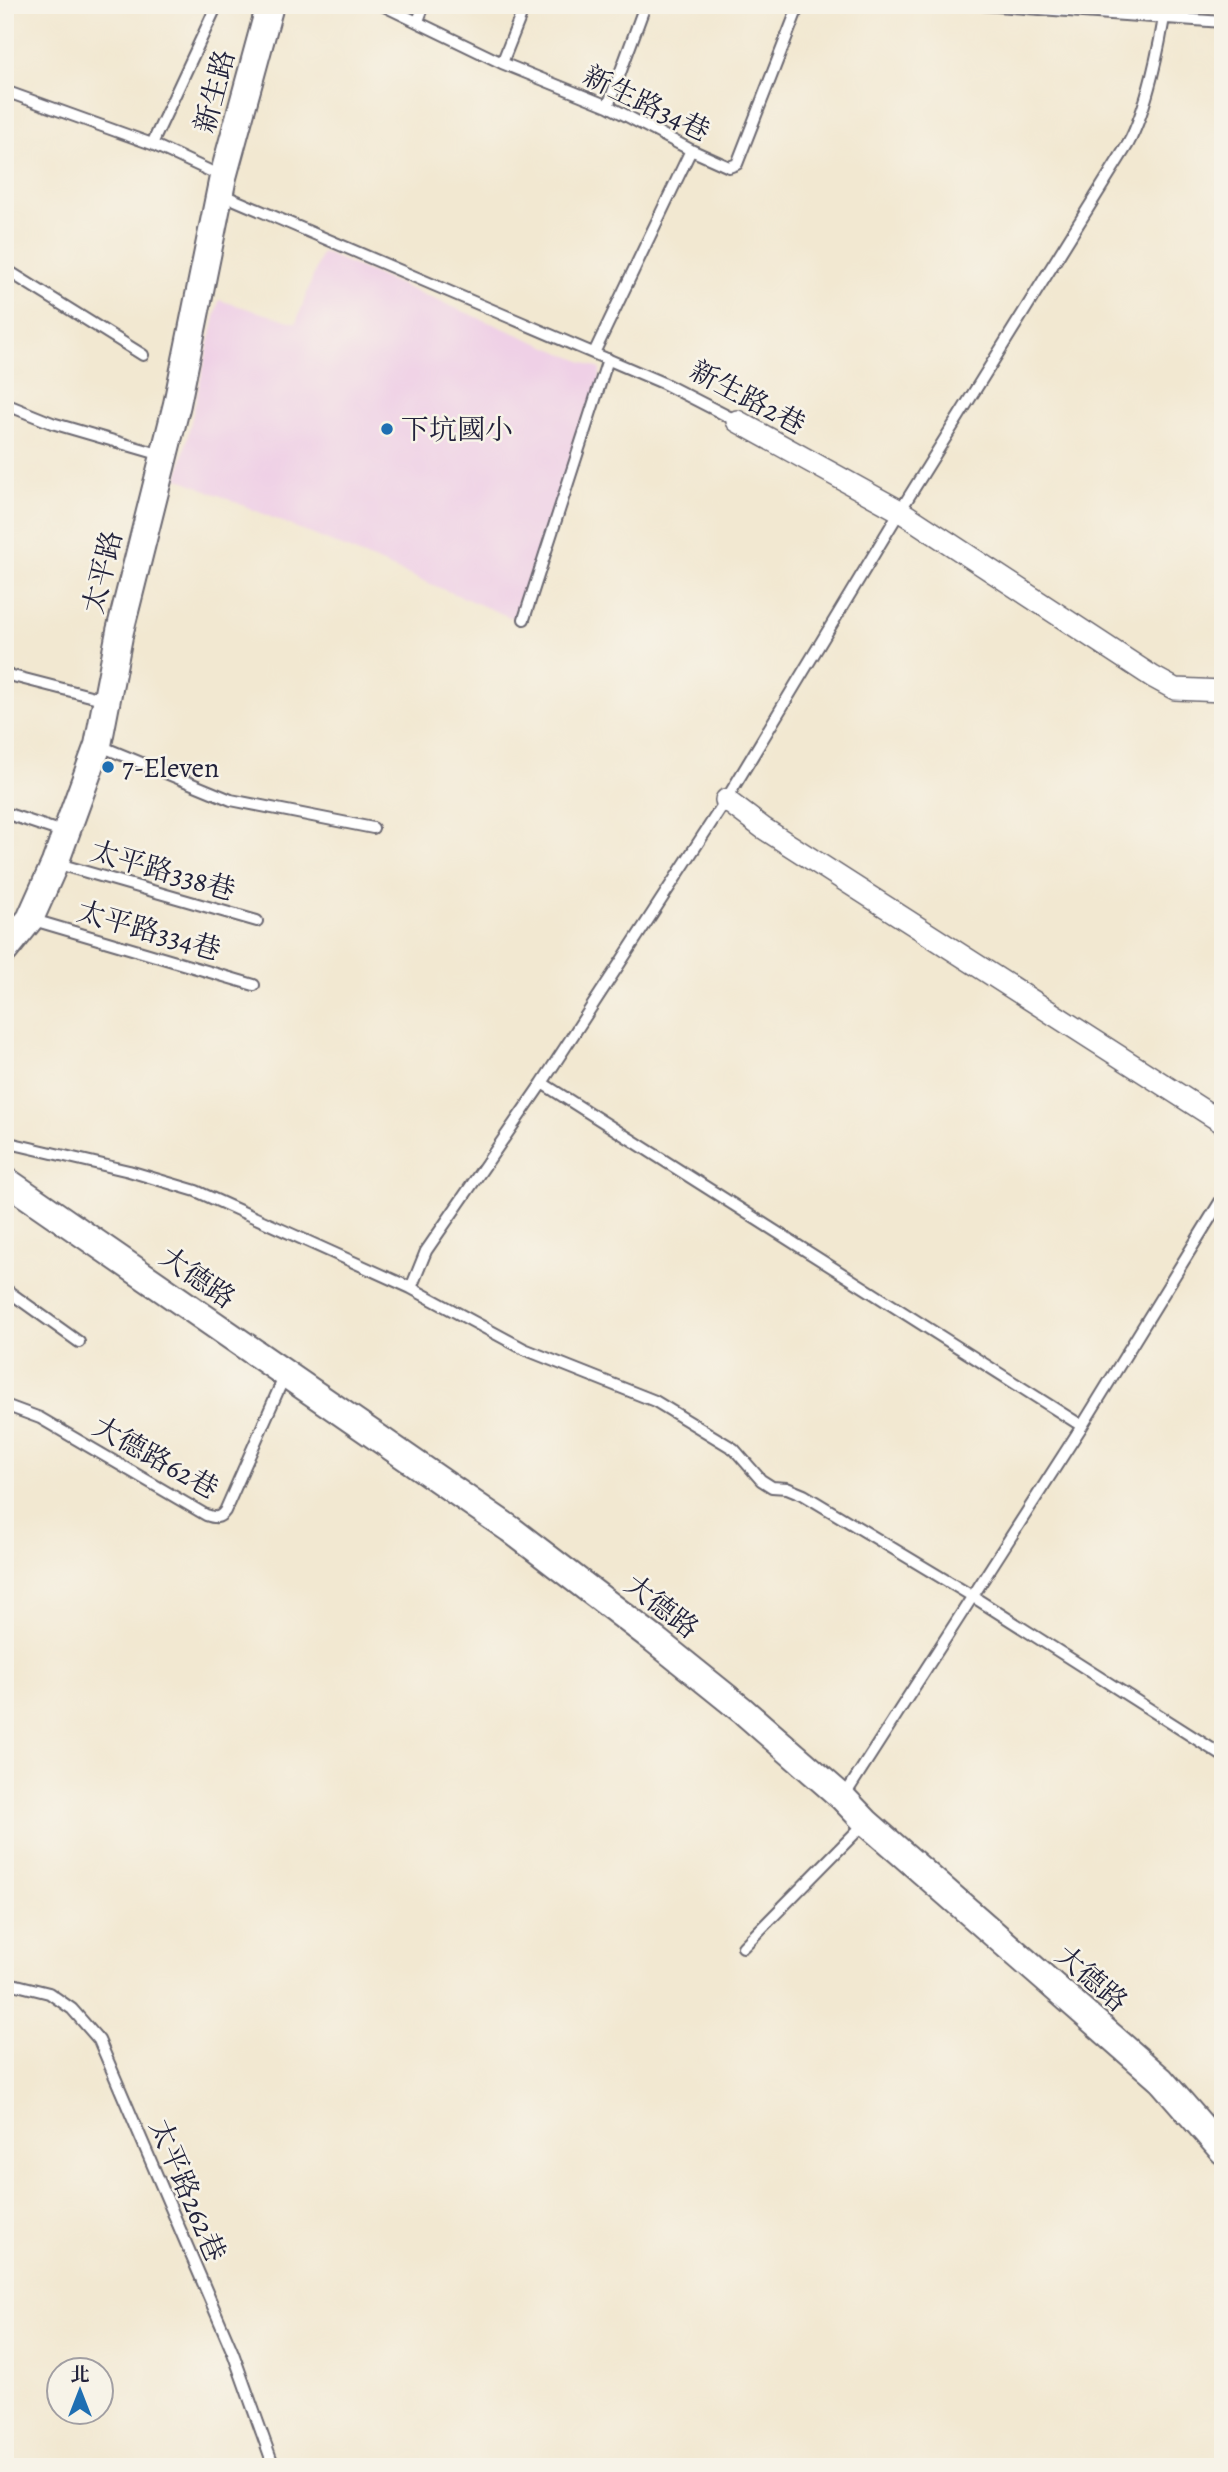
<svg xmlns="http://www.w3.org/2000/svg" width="1228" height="2472" font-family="Alegreya,'Noto Serif TC',serif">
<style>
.built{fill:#efd0e6}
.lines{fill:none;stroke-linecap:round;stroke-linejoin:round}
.service-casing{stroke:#6b6770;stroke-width:14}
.minor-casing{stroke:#6b6770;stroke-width:24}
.tertiary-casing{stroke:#6b6770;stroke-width:30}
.service{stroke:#fff;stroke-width:10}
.minor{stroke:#fff;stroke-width:21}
.tertiary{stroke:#fff;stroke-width:26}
.poi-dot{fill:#1f6fb2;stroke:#f7f3e8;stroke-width:2.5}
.labels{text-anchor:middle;stroke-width:5;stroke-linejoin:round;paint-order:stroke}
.street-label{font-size:28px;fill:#22223b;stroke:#f7f3e8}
.poi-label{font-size:28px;fill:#22223b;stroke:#f7f3e8;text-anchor:start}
</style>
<rect width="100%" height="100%" fill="#f7f3e8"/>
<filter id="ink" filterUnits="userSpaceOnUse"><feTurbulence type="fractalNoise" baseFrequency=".0143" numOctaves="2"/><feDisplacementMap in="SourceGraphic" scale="14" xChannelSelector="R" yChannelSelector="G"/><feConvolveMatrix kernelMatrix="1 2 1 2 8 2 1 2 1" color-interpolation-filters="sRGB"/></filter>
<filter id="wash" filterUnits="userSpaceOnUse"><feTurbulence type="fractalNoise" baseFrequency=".00686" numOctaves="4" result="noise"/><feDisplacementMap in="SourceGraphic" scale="28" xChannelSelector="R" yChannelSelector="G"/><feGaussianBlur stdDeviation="1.57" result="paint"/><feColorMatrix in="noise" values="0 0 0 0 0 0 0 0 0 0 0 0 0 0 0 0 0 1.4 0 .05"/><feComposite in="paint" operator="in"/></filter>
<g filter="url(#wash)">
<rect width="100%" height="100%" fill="#f2e8d1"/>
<!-- built -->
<path class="built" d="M 322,252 L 600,369 L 600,380 L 519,621 L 178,478 L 219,300 L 296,323 Z"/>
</g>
<g filter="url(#ink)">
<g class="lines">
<!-- service casing -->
<g class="service-casing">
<path id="service" d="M 382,5 L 502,63 L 608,106 L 691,150 L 729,167 L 737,164 L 799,5
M 982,5 L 1223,22
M 418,21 L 424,5
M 502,63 L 525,5
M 5,91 L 152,144 L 223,177
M 608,106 L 644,8
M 152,144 L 217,5
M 221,194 L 663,383 L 737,421
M 5,269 L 143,355
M 594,353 L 691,150
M 5,404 L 52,423 L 162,455
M 524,619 L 608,359
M 5,674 L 106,700
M 98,745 L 231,800 L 373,828
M 5,813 L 65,833
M 55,863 L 257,921
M 30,919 L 254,985
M 542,1083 L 1082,1426
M 5,1142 L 129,1171 L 196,1191 L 411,1288 L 524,1349 L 655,1401 L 734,1449 L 761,1480 L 772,1487 L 787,1488 L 804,1495 L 972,1596 L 1223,1756
M 411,1288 L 426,1251 L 542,1083 L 726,800 L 900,511 L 1128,144 C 1147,109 1160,45 1166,5
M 5,1289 L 79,1342
M 5,1405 L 40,1418 L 206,1515 C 215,1518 219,1519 225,1511 L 285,1375
M 843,1798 L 1082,1426 L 1223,1197
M 743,1947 L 866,1822
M 5,1982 L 49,1993 L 72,2009 L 99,2040 L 233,2353 L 274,2467"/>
</g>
<!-- minor casing -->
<g class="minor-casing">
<path id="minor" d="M 737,421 L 900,511 L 1153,677 L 1175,689 L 1223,691
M 726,800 L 763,828 L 1223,1123"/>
</g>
<!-- tertiary casing -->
<g class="tertiary-casing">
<path id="tertiary" d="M 5,950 L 30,919 L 55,863 L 98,745 L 120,631 L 177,404 L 223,177 L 270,5
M 5,1180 L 510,1529 L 655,1640 L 742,1710 L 843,1798 L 866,1822 L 1161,2080 L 1223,2151"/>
</g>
<!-- service -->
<use href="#service" class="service"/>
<!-- minor -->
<use href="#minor" class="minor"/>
<!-- tertiary -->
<use href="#tertiary" class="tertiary"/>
</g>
</g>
<!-- markers -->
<g class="poi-dot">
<circle cx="387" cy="429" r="7"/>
<circle cx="108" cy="767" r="7"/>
</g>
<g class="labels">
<!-- street labels -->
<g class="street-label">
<text transform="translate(214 91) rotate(-75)" y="10">新生路</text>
<text transform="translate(647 103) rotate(26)" y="10">新生路34巷</text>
<text transform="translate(748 397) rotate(28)" y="10">新生路2巷</text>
<text transform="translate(102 572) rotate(-76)" y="10">太平路</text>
<text transform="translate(163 870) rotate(16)" y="10">太平路338巷</text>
<text transform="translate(149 930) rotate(16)" y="10">太平路334巷</text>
<text transform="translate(198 1277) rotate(35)" y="10">大德路</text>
<text transform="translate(156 1457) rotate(29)" y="10">大德路62巷</text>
<text transform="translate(662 1606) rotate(38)" y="10">大德路</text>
<text transform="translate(1092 1978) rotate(41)" y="10">大德路</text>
<text transform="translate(188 2190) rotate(67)" y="10">太平路262巷</text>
</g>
<!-- poi labels -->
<g class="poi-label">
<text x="401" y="439">下坑國小</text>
<text x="122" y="777">7-Eleven</text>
</g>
</g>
<!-- margin -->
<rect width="1228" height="2472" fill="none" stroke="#f7f3e8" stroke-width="28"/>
<!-- north arrow -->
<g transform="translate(80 2391)"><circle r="33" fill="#f7f3e8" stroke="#a29fa3" stroke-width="2"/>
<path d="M0-5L12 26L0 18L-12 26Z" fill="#1f6fb2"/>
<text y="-10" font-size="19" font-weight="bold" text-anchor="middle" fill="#22223b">北</text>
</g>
</svg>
